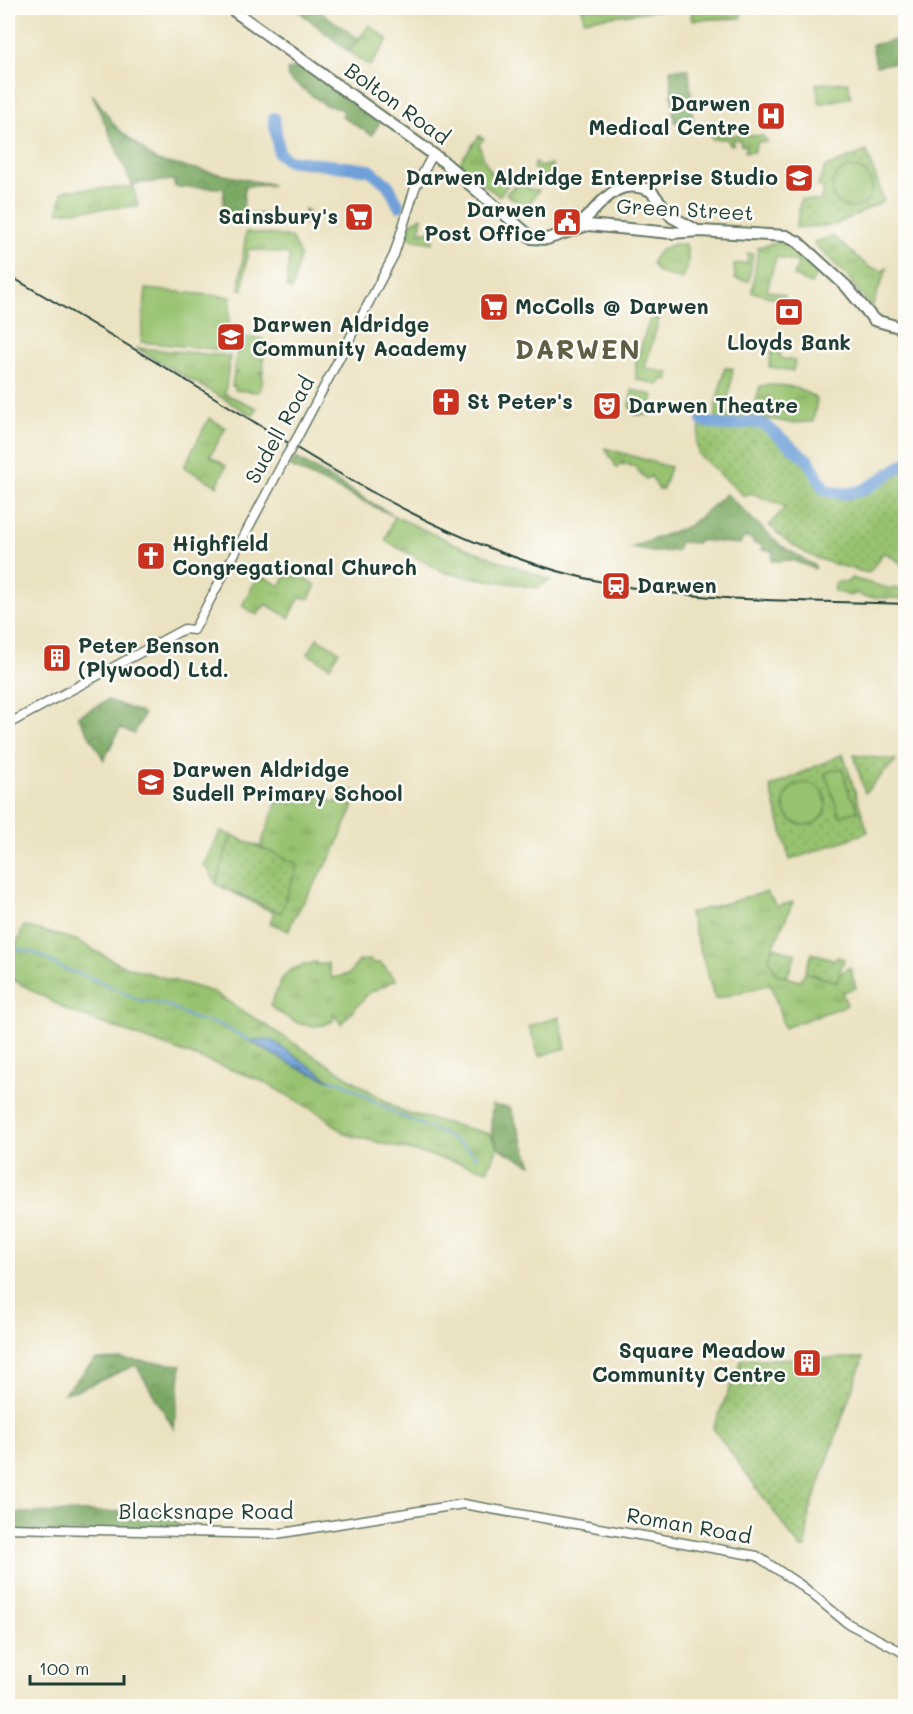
<svg xmlns="http://www.w3.org/2000/svg" width="913" height="1714" font-family="Mali,sans-serif">
<style>
.grass{fill:url(#grass-tufts);stroke:#5c8052;stroke-width:1.5}
.forest{fill:url(#forest-crowns);stroke:#4c724b;stroke-width:1.5}
.park{fill:url(#park-dots);stroke:#5c8052;stroke-width:1.5}
.pitch{fill:#98c270;stroke:#5c8052;stroke-width:1.5}
.water{fill:url(#water-ripples);stroke:#476e86;stroke-width:1.5}
.lines{fill:none;stroke-linecap:round;stroke-linejoin:round}
.stream{stroke:#6fa0d9;stroke-width:2}
.river{stroke:#6fa0d9;stroke-width:12}
.tertiary-casing{stroke:#667765;stroke-width:11}
.trunk-casing{stroke:#667765;stroke-width:14}
.tertiary{stroke:#fff;stroke-width:8}
.trunk{stroke:#fff;stroke-width:10}
.rail{stroke:#1f3d34;stroke-width:2}
.tertiary-bridge-casing{stroke:#667765;stroke-width:11;stroke-linecap:butt}
.tertiary-bridge{stroke:#fff;stroke-width:8}
.labels{text-anchor:middle;stroke-width:5;stroke-linejoin:round;paint-order:stroke}
.street-label{font-size:21px;fill:#1f3d34;stroke:#fdfcf7}
.poi-label{font-size:21px;font-weight:bold;fill:#1f3d34;stroke:#fdfcf7;text-anchor:start}
.district-label{font-size:27px;font-weight:bold;letter-spacing:1.5px;fill:#625e45;stroke:#fdfcf7}
</style>
<defs>
<pattern id="grass-tufts" width="24" height="20" patternUnits="userSpaceOnUse" patternTransform="scale(1.5)"><rect width="24" height="20" fill="#98c270"/><path d="M3 7l-1-3M5 7V3M7 7l1-3M15 17l-1-3M17 17v-4M19 17l1-3" fill="none" stroke="#7b9f5d"/></pattern>
<pattern id="forest-crowns" width="20" height="18" patternUnits="userSpaceOnUse" patternTransform="scale(1.5)"><rect width="20" height="18" fill="#7aa862"/><path d="M2 6a3 3 0 1 1 6 0M12 15a3 3 0 1 1 6 0" fill="none" stroke="#638a52"/></pattern>
<pattern id="park-dots" width="8" height="8" patternUnits="userSpaceOnUse" patternTransform="scale(1.5)"><rect width="8" height="8" fill="#98c270"/><path d="M2 2h.1M6 6h.1" fill="none" stroke="#7b9f5d" stroke-width="1.8" stroke-linecap="round"/></pattern>
<pattern id="water-ripples" width="26" height="14" patternUnits="userSpaceOnUse" patternTransform="scale(1.5)"><rect width="26" height="14" fill="#6fa0d9"/><path d="M2 4q2-2 4 0t4 0M15 11q2-2 4 0t4 0" fill="none" stroke="#5b84b1"/></pattern>
</defs>
<rect width="100%" height="100%" fill="#fdfcf7"/>
<filter id="ink" filterUnits="userSpaceOnUse"><feTurbulence type="fractalNoise" baseFrequency=".0167" numOctaves="2"/><feDisplacementMap in="SourceGraphic" scale="12" xChannelSelector="R" yChannelSelector="G"/><feConvolveMatrix kernelMatrix="1 2 1 2 8 2 1 2 1" color-interpolation-filters="sRGB"/></filter>
<filter id="wash" filterUnits="userSpaceOnUse"><feTurbulence type="fractalNoise" baseFrequency=".008" numOctaves="4" result="noise"/><feDisplacementMap in="SourceGraphic" scale="24" xChannelSelector="R" yChannelSelector="G"/><feGaussianBlur stdDeviation="1.35" result="paint"/><feColorMatrix in="noise" values="0 0 0 0 0 0 0 0 0 0 0 0 0 0 0 0 0 1.4 0 .05"/><feComposite in="paint" operator="in"/></filter>
<g filter="url(#wash)">
<rect width="100%" height="100%" fill="#ebe2c1"/>
<!-- grass -->
<path class="grass" d="M 582,8 L 660,8 L 659,10 L 584,20 Z
M 693,8 L 741,8 L 741,18 L 693,20 L 691,18 Z
M 369,25 L 388,40 L 370,66 L 349,52 Z
M 848,82 L 851,97 L 820,104 L 816,84 Z
M 709,134 L 763,136 L 768,142 L 757,142 L 754,152 L 745,152 L 746,146 L 741,145 L 740,140 L 733,139 L 733,145 L 729,144 L 728,139 L 712,139 Z
M 479,136 L 484,139 L 479,144 L 484,160 L 496,179 L 504,171 L 512,180 L 499,196 L 465,171 L 460,162 Z
M 535,162 L 540,167 L 551,164 L 558,183 L 531,180 L 537,171 L 533,168 Z
M 518,182 L 531,190 L 539,190 L 524,211 L 523,206 L 506,194 Z
M 133,187 L 138,206 L 58,212 L 62,193 L 66,190 Z
M 422,217 L 420,231 L 434,231 L 433,243 L 414,240 L 408,236 L 411,223 Z
M 246,232 L 291,237 L 300,255 L 292,290 L 287,287 L 289,254 L 248,249 L 243,290 L 239,288 Z
M 833,236 L 869,267 L 883,271 L 887,268 L 872,307 L 846,275 L 813,242 Z
M 780,242 L 796,248 L 819,269 L 811,284 L 794,276 L 798,262 L 776,257 L 767,290 L 785,295 L 783,300 L 752,292 L 758,247 Z
M 674,244 L 686,244 C 689,256 690,269 681,279 L 659,273 L 652,264 C 654,252 664,248 674,244 Z
M 748,253 L 753,254 L 749,281 L 735,279 L 734,264 L 747,263 Z
M 650,319 L 659,319 L 645,368 L 669,373 L 668,380 L 662,379 L 659,385 L 636,379 L 636,362 Z
M 774,340 L 783,342 L 780,358 L 795,361 L 793,371 L 769,367 Z
M 136,348 L 230,356 L 225,394 L 257,408 L 253,416 Z
M 725,368 L 733,368 L 726,414 L 753,412 L 760,386 C 783,383 798,386 817,399 L 813,422 L 790,423 L 753,416 L 752,425 L 727,428 L 716,426 L 716,403 Z
M 632,390 L 653,395 L 651,414 L 635,415 L 629,406 Z
M 209,418 L 226,428 L 210,456 L 226,466 L 217,486 L 184,467 Z
M 605,448 L 670,467 L 663,489 L 659,490 L 651,476 L 646,479 L 633,465 L 630,466 L 628,463 L 623,465 L 622,462 L 617,468 Z
M 394,516 L 453,543 L 551,580 L 537,588 L 446,573 L 385,541 Z
M 289,571 L 316,585 L 309,599 L 300,597 L 289,618 L 266,604 L 257,615 L 242,606 L 259,574 L 280,586 Z
M 851,578 L 888,588 L 905,589 L 905,599 L 863,597 L 858,593 L 851,596 L 834,591 L 836,582 L 848,582 Z
M 343,787 L 359,793 L 334,852 L 292,921 L 289,931 L 270,923 L 274,913 L 216,884 L 209,870 L 203,865 L 221,831 L 260,847 L 278,799 L 293,804 L 300,788 L 336,803 Z
M 766,892 L 777,906 L 793,902 L 769,957 L 776,974 L 800,981 L 805,972 L 836,982 L 840,974 L 850,967 L 856,988 L 842,992 L 847,1005 L 784,1028 L 771,984 L 715,999 L 689,913 Z
M 24,926 L 76,940 L 121,965 L 213,992 L 403,1112 L 490,1134 L 498,1148 L 487,1170 L 345,1134 L 321,1114 L 260,1080 L 71,1012 L 8,977 L 8,965 Z
M 370,960 L 373,963 L 381,963 L 396,980 L 369,993 L 341,1024 L 334,1014 L 333,1021 C 308,1034 290,1020 270,1006 C 285,974 280,970 316,962 L 317,965 L 328,963 L 332,978 L 349,974 L 359,961 Z"/>
<!-- forest -->
<path class="forest" d="M 295,8 L 315,8 L 359,39 L 349,52 Z
M 905,38 L 905,61 L 876,66 L 872,45 Z
M 308,65 L 382,118 L 372,135 L 342,117 L 344,110 L 325,105 L 288,78 L 287,70 Z
M 670,69 L 689,69 L 693,124 L 674,122 Z
M 92,94 L 116,127 L 157,161 L 273,185 L 245,186 L 243,212 L 304,219 L 305,209 L 308,211 L 308,220 L 305,223 L 223,217 L 224,188 L 175,187 L 173,180 L 134,184 L 133,187 Z
M 296,458 L 394,516 L 289,466 Z
M 726,494 L 780,545 L 815,566 L 815,569 L 791,560 L 772,561 L 773,551 L 762,550 L 763,545 L 753,543 L 753,539 L 743,538 L 740,544 L 698,540 L 697,543 L 680,542 L 677,551 L 653,552 L 631,548 L 690,525 Z
M 108,700 L 144,714 L 134,734 L 120,728 L 104,760 L 78,716 Z
M 492,1105 L 510,1108 L 532,1165 C 495,1147 489,1149 492,1105 Z
M 121,1359 L 181,1365 L 174,1429 L 136,1365 L 78,1390 L 64,1393 L 95,1360 Z
M 165,1511 L 181,1527 L 8,1536 L 8,1513 Z"/>
<!-- park -->
<path class="park" d="M 867,151 L 884,201 L 835,225 L 796,228 L 801,199 L 820,201 L 824,188 L 818,186 L 825,167 Z
M 701,424 L 727,428 L 759,426 L 800,456 L 824,492 C 859,503 878,486 905,466 L 905,566 L 884,552 L 869,573 C 826,563 801,557 769,525 L 786,507 L 751,493 L 744,496 L 699,455 L 696,443 Z
M 317,638 L 339,651 L 330,667 L 308,654 Z
M 843,754 L 868,832 L 790,860 L 770,787 Z
M 854,755 L 896,760 L 865,793 Z
M 231,835 L 298,864 L 281,913 L 216,884 Z
M 774,947 L 796,954 L 787,977 L 776,974 L 769,957 Z
M 812,953 L 836,960 L 837,957 L 844,959 L 837,982 L 805,972 Z
M 863,1358 L 809,1514 L 806,1548 L 800,1548 L 713,1428 L 742,1359 Z"/>
<!-- pitch -->
<path class="pitch" d="M832 188a20 20 0 1 1 40 0a20 20 0 1 1-40 0Z
M 146,289 L 231,297 L 226,350 L 141,342 Z
M 241,337 L 263,339 L 263,343 L 266,343 L 264,357 L 261,359 L 264,360 L 263,373 L 259,373 L 263,376 L 261,389 L 257,392 L 235,390 L 235,386 L 232,386 L 234,372 L 237,372 L 234,370 L 236,356 L 239,354 L 236,353 L 237,339 Z
M 842,768 L 850,796 L 855,801 L 858,811 L 840,816 L 825,773 Z
M784 804a21 21 0 1 1 42 0a21 21 0 1 1-42 0Z
M 559,1017 L 566,1048 L 539,1056 L 529,1026 Z"/>
<!-- water -->
<path class="water" d="M 265,1039 L 271,1040 L 332,1081 L 298,1068 L 249,1041 Z"/>
<g class="lines">
<!-- stream -->
<path class="stream" d="M 13,948 L 35,953 L 66,970 L 89,977 L 139,1000 L 170,1006 L 192,1018 L 221,1025 L 251,1041
M 330,1080 L 341,1082 C 362,1093 381,1107 403,1117 C 429,1128 455,1137 477,1157"/>
<!-- river -->
<path class="river" d="M 274,118 L 279,153 L 287,160 L 370,170 L 388,185 L 399,206
M 702,421 L 726,426 L 751,422 L 765,425 L 809,461 L 825,490 C 863,502 875,480 906,463"/>
</g>
</g>
<g filter="url(#ink)">
<g class="lines">
<!-- tertiary casing -->
<g class="tertiary-casing">
<path id="tertiary" d="M 297,438 L 394,255 L 415,188 L 433,154
M 8,724 L 184,629 L 194,630 L 286,457
M 8,1528 L 276,1534 L 463,1504 L 757,1556 L 802,1586 L 847,1623 L 906,1654"/>
</g>
<!-- trunk casing -->
<g class="trunk-casing">
<path id="trunk" d="M 230,8 L 444,162 L 532,238 L 547,239 L 588,225 L 671,233 L 700,231 L 786,236 L 798,242 L 846,286 L 874,320 L 906,329
M 576,226 C 601,210 611,174 651,191 L 672,217 L 694,229"/>
</g>
<!-- tertiary -->
<use href="#tertiary" class="tertiary"/>
<!-- trunk -->
<use href="#trunk" class="trunk"/>
<!-- rail -->
<path class="rail" d="M 8,275 C 95,325 183,378 269,431 C 376,498 486,560 612,584 C 707,603 808,600 906,604"/>
<!-- tertiary-bridge casing -->
<g class="tertiary-bridge-casing">
<path id="tertiary-bridge" d="M 286,457 L 297,438"/>
</g>
<!-- tertiary-bridge -->
<use href="#tertiary-bridge" class="tertiary-bridge"/>
</g>
</g>
<!-- icons -->
<defs>
<g id="hospital-square" transform="scale(1.5)"><rect x="-9" y="-9" width="18" height="18" rx="4" fill="#c8321e" stroke="#fdfcf7"/><path d="M-5-5h3v3.5h4V-5h3V5h-3V1.5h-4V5h-3Z" fill="#fff"/></g>
<g id="school-square" transform="scale(1.5)"><rect x="-9" y="-9" width="18" height="18" rx="4" fill="#c8321e" stroke="#fdfcf7"/><path d="M0-5L7-2L0 1L-7-2ZM-4 1L0 2.5L4 1V4Q0 6-4 4Z" fill="#fff"/></g>
<g id="supermarket-square" transform="scale(1.5)"><rect x="-9" y="-9" width="18" height="18" rx="4" fill="#c8321e" stroke="#fdfcf7"/><path d="M-6-5.5h2.5l.6 2H6L4.5 2H-2.5L-4.4-4H-6ZM-1.5 3.2a1.3 1.3 0 1 0 .1 0ZM3 3.2a1.3 1.3 0 1 0 .1 0Z" fill="#fff"/></g>
<g id="civic-square" transform="scale(1.5)"><rect x="-9" y="-9" width="18" height="18" rx="4" fill="#c8321e" stroke="#fdfcf7"/><path d="M-.6-6.5H3V-4.5H.6V-3L4-1V1h2V6H-6V1h2V-1L-.6-3ZM-1.2 2.5V6h2.4V2.5Z" fill="#fff"/></g>
<g id="bank-square" transform="scale(1.5)"><rect x="-9" y="-9" width="18" height="18" rx="4" fill="#c8321e" stroke="#fdfcf7"/><path d="M-6-4H6V4H-6ZM0-2.3a2.3 2.3 0 1 0 0 4.6a2.3 2.3 0 1 0 0-4.6Z" fill="#fff"/></g>
<g id="church-square" transform="scale(1.5)"><rect x="-9" y="-9" width="18" height="18" rx="4" fill="#c8321e" stroke="#fdfcf7"/><path d="M-1.2-6h2.4v3.5h3.3v2.4h-3.3V6h-2.4V-.1h-3.3v-2.4h3.3Z" fill="#fff"/></g>
<g id="theatre-square" transform="scale(1.5)"><rect x="-9" y="-9" width="18" height="18" rx="4" fill="#c8321e" stroke="#fdfcf7"/><path d="M-5-5.5Q0-4 5-5.5V0Q5 5 0 6Q-5 5-5 0ZM-3.3-2.5H-1v1.5H-3.3ZM1-2.5H3.3v1.5H1ZM-2.8 1Q0 5.5 2.8 1Z" fill="#fff"/></g>
<g id="station-square" transform="scale(1.5)"><rect x="-9" y="-9" width="18" height="18" rx="4" fill="#c8321e" stroke="#fdfcf7"/><path d="M-3-6H3Q5-6 5-4V2Q5 4 3 4L4.5 6H3L1.5 4h-3L-3 6H-4.5L-3 4Q-5 4-5 2V-4Q-5-6-3-6ZM-3.5-4v3h7v-3ZM-3.5 1v1.5H-2V1ZM2 1v1.5H3.5V1Z" fill="#fff"/></g>
<g id="building-square" transform="scale(1.5)"><rect x="-9" y="-9" width="18" height="18" rx="4" fill="#c8321e" stroke="#fdfcf7"/><path d="M-4-6H4V6H1V3H-1V6H-4ZM-2.5-4.3h1.7v1.8h-1.7ZM.8-4.3h1.7v1.8H.8ZM-2.5-1h1.7V.8h-1.7ZM.8-1h1.7V.8H.8Z" fill="#fff"/></g>
</defs>
<g fill-rule="evenodd">
<use href="#hospital-square" x="771" y="116"/>
<use href="#school-square" x="799" y="178"/>
<use href="#supermarket-square" x="359" y="217"/>
<use href="#civic-square" x="567" y="222"/>
<use href="#supermarket-square" x="494" y="307"/>
<use href="#bank-square" x="789" y="312"/>
<use href="#school-square" x="231" y="337"/>
<use href="#church-square" x="446" y="402"/>
<use href="#theatre-square" x="607" y="406"/>
<use href="#church-square" x="151" y="556"/>
<use href="#station-square" x="616" y="586"/>
<use href="#building-square" x="57" y="658"/>
<use href="#school-square" x="151" y="782"/>
<use href="#building-square" x="807" y="1363"/>
</g>
<g class="labels">
<!-- street labels -->
<g class="street-label">
<text transform="translate(397 104) rotate(36)" y="7">Bolton Road</text>
<text transform="translate(685 210) rotate(3)" y="7">Green Street</text>
<text transform="translate(280 430) rotate(-61)" y="7">Sudell Road</text>
<text x="206" y="1519">Blacksnape Road</text>
<text transform="translate(689 1526) rotate(10)" y="7">Roman Road</text>
</g>
<!-- poi labels -->
<g class="poi-label">
<text x="750" y="111" text-anchor="end">Darwen<tspan x="750" dy="24">Medical Centre</tspan></text>
<text x="778" y="185" text-anchor="end">Darwen Aldridge Enterprise Studio</text>
<text x="546" y="217" text-anchor="end">Darwen<tspan x="546" dy="24">Post Office</tspan></text>
<text x="338" y="224" text-anchor="end">Sainsbury's</text>
<text x="515" y="314">McColls @ Darwen</text>
<text x="252" y="332">Darwen Aldridge<tspan x="252" dy="24">Community Academy</tspan></text>
<text x="789" y="350" text-anchor="middle">Lloyds Bank</text>
<text x="467" y="409">St Peter's</text>
<text x="628" y="413">Darwen Theatre</text>
<text x="172" y="551">Highfield<tspan x="172" dy="24">Congregational Church</tspan></text>
<text x="637" y="593">Darwen</text>
<text x="78" y="653">Peter Benson<tspan x="78" dy="24">(Plywood) Ltd.</tspan></text>
<text x="172" y="777">Darwen Aldridge<tspan x="172" dy="24">Sudell Primary School</tspan></text>
<text x="786" y="1358" text-anchor="end">Square Meadow<tspan x="786" dy="24">Community Centre</tspan></text>
</g>
<!-- district labels -->
<g class="district-label">
<text x="578" y="359">DARWEN</text>
</g>
</g>
<!-- margin -->
<rect width="913" height="1714" fill="none" stroke="#fdfcf7" stroke-width="30"/>
<!-- scale -->
<path d="M30 1675v9h94v-9" fill="none" stroke="#1f3d34" stroke-width="3"/>
<text x="39" y="1675" font-size="18" fill="#1f3d34" stroke="#fdfcf7" stroke-width="4.5" paint-order="stroke">100 m</text>
</svg>
